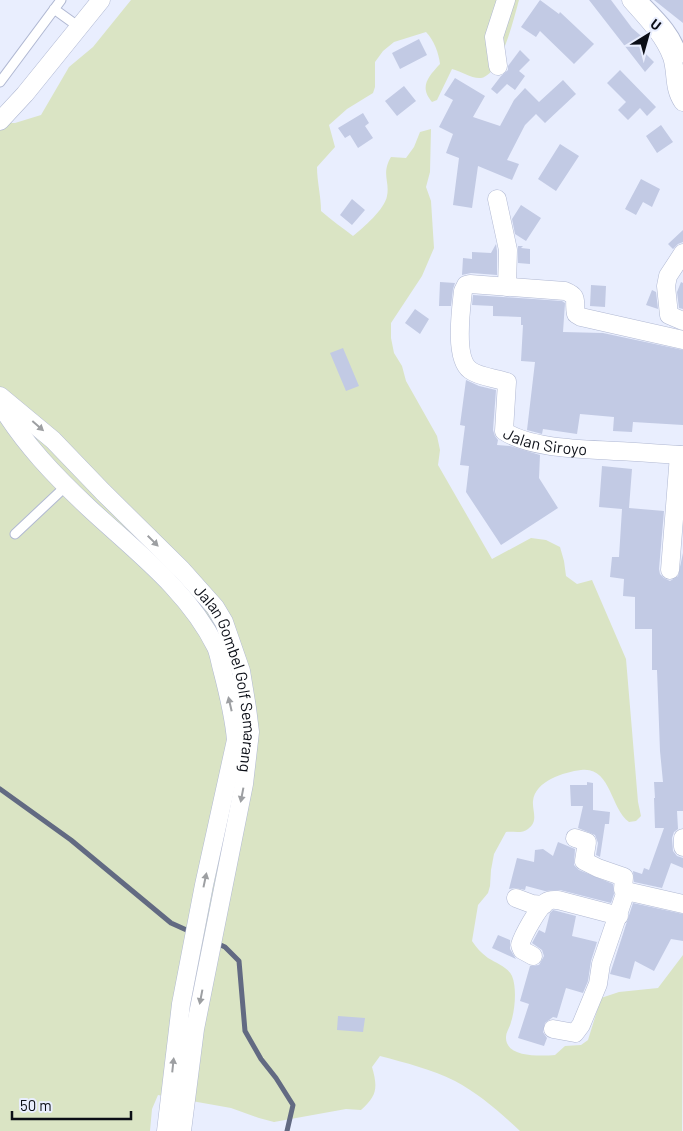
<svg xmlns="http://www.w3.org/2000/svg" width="683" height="1131" font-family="Barlow,sans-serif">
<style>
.green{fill:#dae4c4}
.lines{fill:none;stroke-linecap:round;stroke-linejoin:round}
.stream{stroke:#626a82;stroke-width:5}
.building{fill:#c2cae4}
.service-casing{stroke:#b0b8d2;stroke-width:11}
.minor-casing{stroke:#b0b8d2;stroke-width:19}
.service{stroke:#fff;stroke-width:9}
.minor{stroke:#fff;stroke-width:18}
.oneway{fill:#9d9fa2}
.labels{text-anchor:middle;stroke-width:4.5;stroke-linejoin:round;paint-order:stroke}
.street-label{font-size:16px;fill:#0b0e16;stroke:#e9eefe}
</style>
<rect width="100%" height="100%" fill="#e9eefe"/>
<!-- green -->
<path class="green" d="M 131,0 L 519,0 C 514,17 501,75 481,78 C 472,79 461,71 452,69 L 437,100 L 432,102 C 419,87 428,77 440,64 C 439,54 434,40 426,32 L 394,42 L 383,51 L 375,62 L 375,87 L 373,93 L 347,109 L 329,125 L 335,147 L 317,167 C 317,182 321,196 321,211 C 331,220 343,228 353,236 C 363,228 385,209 387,196 C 390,181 381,174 391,157 L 406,158 L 414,147 L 420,132 L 431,129 L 430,172 L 426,187 L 431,201 L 434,248 L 422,276 L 391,323 L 391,338 L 394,353 L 402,366 L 406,381 L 437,436 L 440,450 L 438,465 L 492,559 L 531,538 L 546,540 L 560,547 L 564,561 L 566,576 L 577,584 L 592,580 L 626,659 L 638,802 L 641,816 L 636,821 L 629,822 C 610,808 611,766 581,770 C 564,772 535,781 533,801 C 532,811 539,821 528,829 C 522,834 513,831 506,832 L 494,854 L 491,870 L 490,886 L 488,893 L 478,905 L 472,941 C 476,947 481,953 488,958 C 496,963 508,967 512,976 C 517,988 515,1010 511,1022 C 510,1027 506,1032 506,1037 C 505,1058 541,1056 555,1055 L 565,1046 L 581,1045 L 588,1040 L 601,998 L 619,992 L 658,988 L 683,955 L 682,1131 L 520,1131 C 501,1113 478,1093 455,1081 C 431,1069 406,1063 380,1056 L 372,1067 C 378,1088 377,1096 361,1110 L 346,1109 L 274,1122 L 259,1118 L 231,1108 L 158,1095 L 152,1109 L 150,1131 L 0,1131 L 0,116 L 8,123 L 15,123 L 41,115 L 69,67 L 93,47 Z"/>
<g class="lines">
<!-- stream -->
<path class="stream" d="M 0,789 L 71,840 L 171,923 L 191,932
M 214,942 L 225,947 L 239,961 L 245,1031 L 261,1059 L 276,1078 L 293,1105 L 287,1131"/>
</g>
<!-- building -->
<path class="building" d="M 540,0 L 559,14 L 560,12 L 594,44 L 574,64 L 540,31 L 536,37 L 521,27 Z
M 589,0 L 611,0 L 632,28 L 647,41 L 641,49 L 654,62 L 645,72 Z
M 654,0 L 683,0 L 683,23 Z
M 419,39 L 427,55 L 400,69 L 392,53 Z
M 520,50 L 530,60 L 519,71 L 525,76 L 515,90 L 507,84 L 497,94 L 491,89 L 501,76 L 508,70 L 508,66 Z
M 620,70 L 656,107 L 647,116 L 640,108 L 628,120 L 618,110 L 626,102 L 607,83 Z
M 455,78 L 485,96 L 473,117 L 500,126 L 514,100 L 525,88 L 539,102 L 563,80 L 576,94 L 545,123 L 536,114 L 525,125 L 507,160 L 519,164 L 512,180 L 478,166 L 472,208 L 453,205 L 459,158 L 446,153 L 453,134 L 439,127 L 453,100 L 444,95 Z
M 404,86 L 416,101 L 397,116 L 385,101 Z
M 363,113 L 369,123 L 365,126 L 373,138 L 358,148 L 350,135 L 345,138 L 338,128 Z
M 661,125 L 673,142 L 657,153 L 646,136 Z
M 560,144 L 579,156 L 556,191 L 538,179 Z
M 641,179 L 660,189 L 652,207 L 643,202 L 636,215 L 625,209 Z
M 352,199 L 365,210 L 352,225 L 340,215 Z
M 521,205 L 541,218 L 526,241 L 515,234 L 512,219 Z
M 683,230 L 683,242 L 678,244 L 673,249 L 668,244 Z
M 496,244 L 497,251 L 497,275 L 471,273 L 462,275 L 463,258 L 472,259 L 472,252 L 491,253 Z
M 518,246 L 523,246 L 521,248 L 530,249 L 530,264 L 518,263 Z
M 440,282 L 455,283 L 453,289 L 451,306 L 439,306 Z
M 681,282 L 683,283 L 683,309 L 679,308 L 677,292 Z
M 591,285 L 606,286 L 605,307 L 590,306 Z
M 652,290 L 656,292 L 658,309 L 646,305 Z
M 473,295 L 562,301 L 565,303 L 563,332 L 603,333 L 683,350 L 683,425 L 633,422 L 632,432 L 613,431 L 614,417 L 580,414 L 577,434 L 543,429 L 542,434 L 527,430 L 535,362 L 521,361 L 523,325 L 521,325 L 521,317 L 493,316 L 493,306 L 472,305 Z
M 415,309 L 429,319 L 420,334 L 405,323 Z
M 343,348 L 359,386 L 346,391 L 330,353 Z
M 466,380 L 479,386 L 496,390 L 493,430 L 495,436 L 498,440 L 497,445 L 510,446 L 540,455 L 539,478 L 558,508 L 501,545 L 466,492 L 469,466 L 460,465 L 465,426 L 460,425 Z
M 602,466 L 632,469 L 629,508 L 664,511 L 659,569 L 660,574 L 664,578 L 670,581 L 678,576 L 683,553 L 683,811 L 677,811 L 678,829 L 674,832 L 672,838 L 673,851 L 677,856 L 683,858 L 683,868 L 671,863 L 662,888 L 634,882 L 633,871 L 642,874 L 644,868 L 649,870 L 664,828 L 655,828 L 654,798 L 655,798 L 654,782 L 663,782 L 660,751 L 657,670 L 652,670 L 652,629 L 635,629 L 635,597 L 623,596 L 624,579 L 610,577 L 612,557 L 619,557 L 622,509 L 599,507 Z
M 587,782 L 593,783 L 593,810 L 610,812 L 609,824 L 605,824 L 600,857 L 596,855 L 598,843 L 595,835 L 578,828 L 583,806 L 571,806 L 570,785 L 587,785 Z
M 558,842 L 575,849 L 574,865 L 579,870 L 613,884 L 614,894 L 611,903 L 560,890 L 545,891 L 526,886 L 525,890 L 515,888 L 509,889 L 517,858 L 534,862 L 535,850 L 543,849 L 553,856 Z
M 633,903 L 683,914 L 683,941 L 671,939 L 654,971 L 635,961 L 630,979 L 610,974 Z
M 553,910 L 576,916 L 572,936 L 597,942 L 591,961 L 588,981 L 583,993 L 566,988 L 557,1018 L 553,1017 L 545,1023 L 543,1032 L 547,1038 L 544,1046 L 518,1038 L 529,1004 L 520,1001 L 530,966 L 539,965 L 544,956 L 542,950 L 532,943 L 539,930 L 545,933 L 550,913 Z
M 498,935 L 510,940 L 510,949 L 516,959 L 492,948 Z
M 338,1016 L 365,1018 L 363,1032 L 337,1030 Z"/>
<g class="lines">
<!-- service casing -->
<g class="service-casing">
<path id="service" d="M 643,0 C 660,17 678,34 683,58
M 54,9 L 79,27
M 0,82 L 61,0
M 15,534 L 66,486"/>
</g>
<!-- minor casing -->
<g class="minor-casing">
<g id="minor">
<path d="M 631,0 C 646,17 664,35 672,57 C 677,72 673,88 683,102"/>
<path d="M 498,66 L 494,37 L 506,0"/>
<path d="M 0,121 L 25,94 L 101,0"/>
<path d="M 497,199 L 508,250 L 507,287"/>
<path d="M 683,253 L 668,276 L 666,286 L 669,315 L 683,321"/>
<path id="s1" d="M 683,340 L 581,317 L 576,314 C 573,301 580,297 565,291 L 470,284 L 466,285 L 463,291 C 461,309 454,358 470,370 C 479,377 496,378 507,382 L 504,431 C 530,449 586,449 617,451 C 639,452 661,454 683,455"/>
<path id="s2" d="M 0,396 L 53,440 L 103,492 L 182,570 L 215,607 L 224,622 L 241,671 L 247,708 L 250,732 L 244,784 L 195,1029 L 182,1131"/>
<path d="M 0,404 C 24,444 55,476 89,508 C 134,550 188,590 216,647 C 219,654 220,662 222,669 C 228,692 234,716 236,740 L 204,885 L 181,1004 L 166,1131"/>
<path d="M 670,570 L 679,455"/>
<path d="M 575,838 L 587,842 L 584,861 L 598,868 L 624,877 L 623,889 L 626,891"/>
<path d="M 683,838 L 683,847"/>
<path d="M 516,898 L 532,904 L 544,905"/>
<path d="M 533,956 L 522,950 L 520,945 C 523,935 538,908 546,902 C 550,899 554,900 558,900 L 619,916"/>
<path d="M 553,1029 L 575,1033 L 581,1025 L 598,984 L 601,964 L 626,891 L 683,904"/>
</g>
</g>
<!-- service -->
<use href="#service" class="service"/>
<!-- minor -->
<use href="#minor" class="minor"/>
</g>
<!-- one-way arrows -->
<defs><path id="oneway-solid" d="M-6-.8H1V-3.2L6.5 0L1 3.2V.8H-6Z" transform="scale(1.25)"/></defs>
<g class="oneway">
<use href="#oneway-solid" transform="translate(38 426) rotate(41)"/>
<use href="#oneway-solid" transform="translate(153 541) rotate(45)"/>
<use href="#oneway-solid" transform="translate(230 704) rotate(-103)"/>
<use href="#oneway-solid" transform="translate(242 795) rotate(101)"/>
<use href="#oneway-solid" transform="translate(205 880) rotate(-78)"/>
<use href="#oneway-solid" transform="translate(201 997) rotate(101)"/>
<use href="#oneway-solid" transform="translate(173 1065) rotate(-84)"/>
</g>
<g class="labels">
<!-- street labels -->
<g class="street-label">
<text dy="6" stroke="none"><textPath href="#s1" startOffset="458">Jalan Siroyo</textPath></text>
<text dy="6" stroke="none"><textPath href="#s2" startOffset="374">Jalan Gombel Golf Semarang</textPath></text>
</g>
</g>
<!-- north arrow -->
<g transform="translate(648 35) rotate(37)" stroke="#e9eefe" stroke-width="4" paint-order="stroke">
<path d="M0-4L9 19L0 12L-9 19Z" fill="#0b0e16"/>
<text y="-8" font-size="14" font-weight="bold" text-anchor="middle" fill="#0b0e16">U</text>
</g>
<!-- scale -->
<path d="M12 1111v8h119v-8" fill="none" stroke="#0b0e16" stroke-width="2.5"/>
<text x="20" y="1111" font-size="15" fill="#0b0e16" stroke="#e9eefe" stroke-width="4" paint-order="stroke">50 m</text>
</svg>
